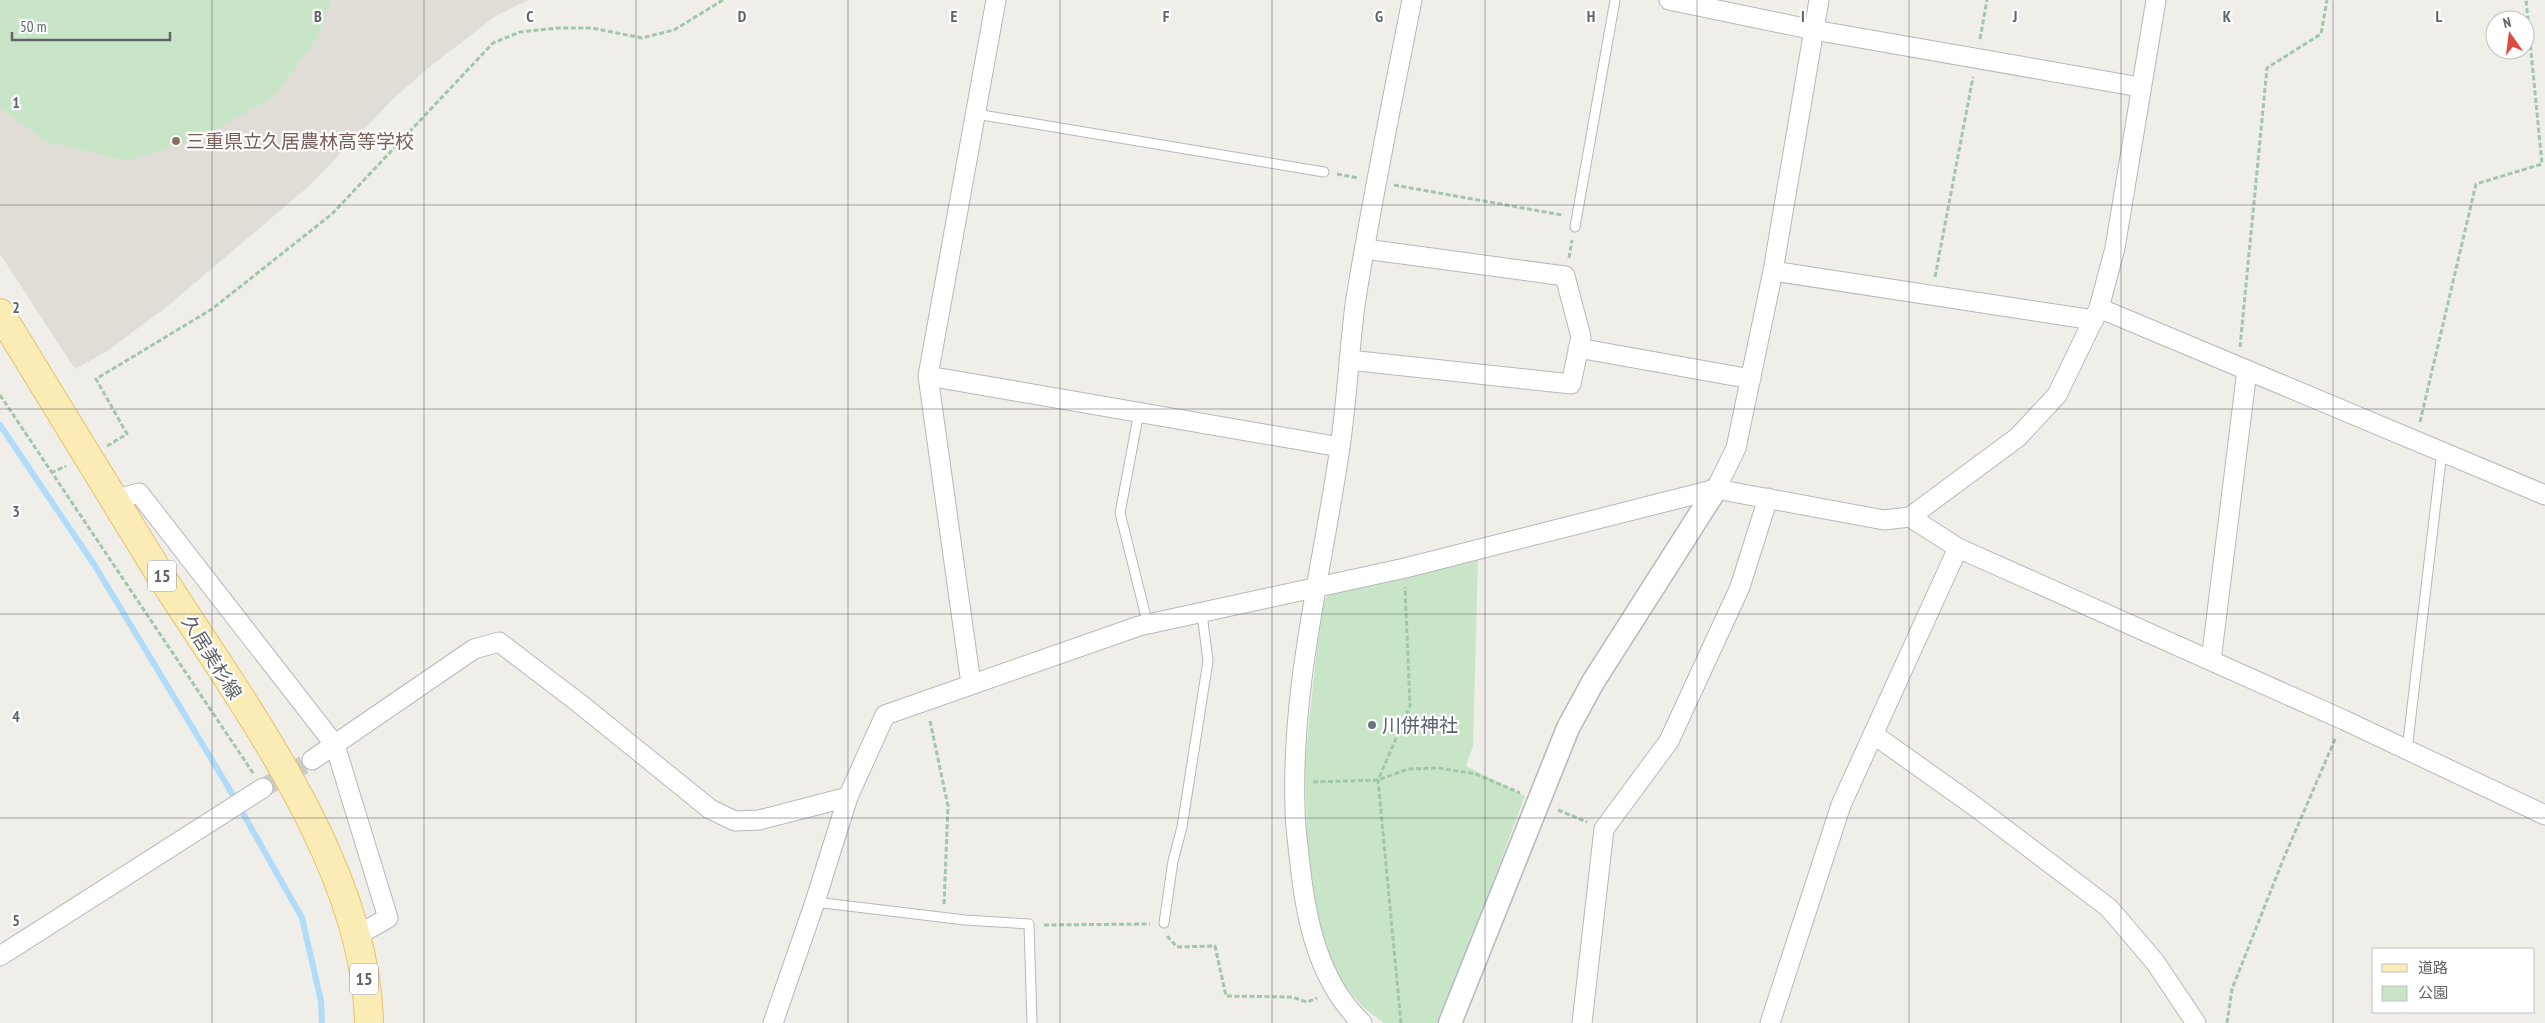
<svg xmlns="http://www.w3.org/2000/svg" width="2545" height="1023" font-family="'PT Sans Narrow','Noto Sans JP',sans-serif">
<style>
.education{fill:#e0ddd7}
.green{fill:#c8e6c7}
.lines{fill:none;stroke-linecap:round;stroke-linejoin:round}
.stream{stroke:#b0dbf9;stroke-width:6}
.minor-tunnel{stroke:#cccbc8;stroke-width:19;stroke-dasharray:19 9;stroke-linecap:butt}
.service-casing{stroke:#b5b8bc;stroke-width:11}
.minor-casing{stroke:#b5b8bc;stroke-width:21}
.tertiary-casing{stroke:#b5b8bc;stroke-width:25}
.primary-casing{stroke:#e8c16a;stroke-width:30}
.path{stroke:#a0c7aa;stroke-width:3;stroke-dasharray:5 2.5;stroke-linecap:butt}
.service{stroke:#fff;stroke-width:9}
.minor{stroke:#fff;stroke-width:19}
.tertiary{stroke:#fff;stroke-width:22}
.primary{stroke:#faecb4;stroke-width:28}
.grid{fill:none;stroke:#606367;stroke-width:1;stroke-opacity:0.55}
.education-dot{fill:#8d6e63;stroke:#fff;stroke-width:2}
.worship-dot{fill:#6b7280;stroke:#fff;stroke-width:2}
.labels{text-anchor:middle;stroke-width:4.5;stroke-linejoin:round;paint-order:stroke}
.shield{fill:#fff;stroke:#909295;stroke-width:1}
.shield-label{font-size:18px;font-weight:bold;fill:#606367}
.education-label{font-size:19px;fill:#785e54;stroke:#fff;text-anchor:start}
.street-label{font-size:19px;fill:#606367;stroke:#fff}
.worship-label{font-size:19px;fill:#5b616d;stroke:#fff;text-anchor:start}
.grid-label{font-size:16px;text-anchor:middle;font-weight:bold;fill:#606367;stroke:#fff;stroke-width:4.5;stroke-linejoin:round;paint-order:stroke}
</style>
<rect width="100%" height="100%" fill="#f0eee9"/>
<!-- education -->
<path class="education" d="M 0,0 L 529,0 L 497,15 L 432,65 L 396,96 L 309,186 L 169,305 L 106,352 L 75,369 L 0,254 Z"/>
<!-- green -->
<path class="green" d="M 0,0 L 331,0 L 318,37 L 274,97 L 199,139 L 127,161 L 47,142 L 0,108 Z
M 1478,560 L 1473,746 L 1466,766 L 1525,796 L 1440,1023 L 1384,1023 L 1364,1008 L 1337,977 L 1317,927 L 1307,841 L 1305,760 L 1322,602 L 1331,593 Z"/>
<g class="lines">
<!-- stream -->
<path class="stream" d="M 0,425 L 95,566 L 227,785 L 302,918 L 321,1001 L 322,1023"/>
<!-- minor-tunnel -->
<path class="minor-tunnel" d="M 263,788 L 312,760"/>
<!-- service casing -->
<g class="service-casing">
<path id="service" d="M 976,114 L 1324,172
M 1575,227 L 1615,0
M 1139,412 L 1120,513 L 1148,625
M 2407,750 L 2442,451
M 815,902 L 965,920 L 1029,924 L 1032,1023
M 1164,923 L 1173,861 L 1182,827 L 1208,661 L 1202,614"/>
</g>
<!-- minor casing -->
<g class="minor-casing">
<path id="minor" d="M 1669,0 L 1814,30 L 2140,87
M 1773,271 L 2094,320
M 2099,308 L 2545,495
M 1578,348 L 1751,379
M 1349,360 L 1571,384 L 1581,337 L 1565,276 L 1365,249
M 928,376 L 1340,447
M 1716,489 L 1736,448 L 1773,271 L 1819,0
M 114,500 L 139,493 L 335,745 L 388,918 L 356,936
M 1910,517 L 1958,548 L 2344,720 L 2545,815
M 2211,661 L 2247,370
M 971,684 L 928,376 L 996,0
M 1873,734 L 1973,805 L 2109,908 L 2155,962 L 2196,1023
M 312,760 L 474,649 L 499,642 L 579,703 L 710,809 L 735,821 L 759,820 L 848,797
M 0,956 L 263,788
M 773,1023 L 815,902 L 848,797 L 885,715 L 1139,626 L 1405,568 L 1716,489 L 1884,520 L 1910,517 L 2018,437 L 2057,395 L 2099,308 L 2115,248 L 2156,0
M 1362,1023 C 1319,982 1306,921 1300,864 C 1298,845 1295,826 1295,807 C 1291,685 1323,566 1340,447 C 1347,400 1349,352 1355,305 C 1371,203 1392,101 1412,0
M 1582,1023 L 1604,829 L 1669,741 L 1740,587 L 1768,498
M 1770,1023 L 1841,805 L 1958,548"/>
</g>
<!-- tertiary casing -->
<g class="tertiary-casing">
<path id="tertiary" d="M 1450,1023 L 1568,728 L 1593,682 L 1716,489"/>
</g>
<!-- primary casing -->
<g class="primary-casing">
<path id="primary" d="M 0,313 C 54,401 107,489 161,576 C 243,705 366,865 369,1023"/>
</g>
<!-- path -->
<path class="path" d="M 1980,39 L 1987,0
M 1337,174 L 1358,178
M 1394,185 L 1562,215
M 1569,258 L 1572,240
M 1935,277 L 1973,77
M 2240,347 L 2267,68 L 2321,34 L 2327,0
M 0,395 L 253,773
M 2420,422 L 2476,184 L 2542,164 L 2526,0
M 107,446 L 127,434 L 96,379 L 212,309 L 332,214 L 493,43 L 520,32 L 558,28 L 592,28 L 642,38 L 674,30 L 723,0
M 51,473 L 66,466
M 930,721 L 948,806 L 944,905
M 1313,782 L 1378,780 L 1408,769 L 1438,768 L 1476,774 L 1520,793
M 1558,810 L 1587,822
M 1044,925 L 1150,924
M 1167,936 L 1177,947 L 1215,946 L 1226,996 L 1292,997 L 1307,1002 L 1317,998
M 1401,1023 L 1378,780 L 1410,706 L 1405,587
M 2227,1023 L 2232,989 L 2283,860 L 2336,737"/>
<!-- service -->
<use href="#service" class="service"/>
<!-- minor -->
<use href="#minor" class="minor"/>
<!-- tertiary -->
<use href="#tertiary" class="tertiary"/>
<!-- primary -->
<use href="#primary" class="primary"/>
</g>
<!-- grid -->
<path class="grid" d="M 212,0 L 212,1023M 424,0 L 424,1023M 636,0 L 636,1023M 848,0 L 848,1023M 1060,0 L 1060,1023M 1272,0 L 1272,1023M 1485,0 L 1485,1023M 1697,0 L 1697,1023M 1909,0 L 1909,1023M 2121,0 L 2121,1023M 2333,0 L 2333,1023M 0,205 L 2545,205M 0,409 L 2545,409M 0,614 L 2545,614M 0,818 L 2545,818"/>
<!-- markers -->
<circle class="education-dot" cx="176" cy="141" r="5"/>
<circle class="worship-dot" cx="1372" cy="725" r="5"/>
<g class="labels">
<!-- shield labels -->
<g class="shield">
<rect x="148" y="560.5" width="28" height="31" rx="4"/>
<rect x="350" y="963.5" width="28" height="31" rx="4"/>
</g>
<g class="shield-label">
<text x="162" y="582">15</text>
<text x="364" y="985">15</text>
</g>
<!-- education labels -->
<g class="education-label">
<text x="186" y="148">三重県立久居農林高等学校</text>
</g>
<!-- street labels -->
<g class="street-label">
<text transform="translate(212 657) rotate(58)" y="7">久居美杉線</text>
</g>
<!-- worship labels -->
<g class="worship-label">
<text x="1382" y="732">川併神社</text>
</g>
</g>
<g class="grid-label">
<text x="318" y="22">B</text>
<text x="530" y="22">C</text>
<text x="742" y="22">D</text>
<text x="954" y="22">E</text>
<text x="1166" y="22">F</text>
<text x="1379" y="22">G</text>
<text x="1591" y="22">H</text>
<text x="1803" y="22">I</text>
<text x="2015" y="22">J</text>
<text x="2227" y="22">K</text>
<text x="2439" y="22">L</text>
<text x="16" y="108">1</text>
<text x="16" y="313">2</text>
<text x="16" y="517">3</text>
<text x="16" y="722">4</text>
<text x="16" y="926">5</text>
</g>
<!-- legend -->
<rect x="2372" y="948" width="162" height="65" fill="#ffffff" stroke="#bfc1c2"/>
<rect x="2382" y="964" width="25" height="8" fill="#faecb4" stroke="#bfc1c2"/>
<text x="2418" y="973" font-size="15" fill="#606367">道路</text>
<rect x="2382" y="986" width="25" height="15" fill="#c8e6c7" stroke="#bfc1c2"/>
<text x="2418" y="998" font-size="15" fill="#606367">公園</text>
<!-- north arrow -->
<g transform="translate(2510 35) rotate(346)"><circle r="24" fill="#ffffff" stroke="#bfc1c2"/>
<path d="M0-4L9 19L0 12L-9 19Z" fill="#de4841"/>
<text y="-8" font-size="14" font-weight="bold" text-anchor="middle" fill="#606367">N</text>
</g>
<!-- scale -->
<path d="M12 32v8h158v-8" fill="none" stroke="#606367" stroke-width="2.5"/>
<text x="20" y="32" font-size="15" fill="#606367" stroke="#ffffff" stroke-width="4" paint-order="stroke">50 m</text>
</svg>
